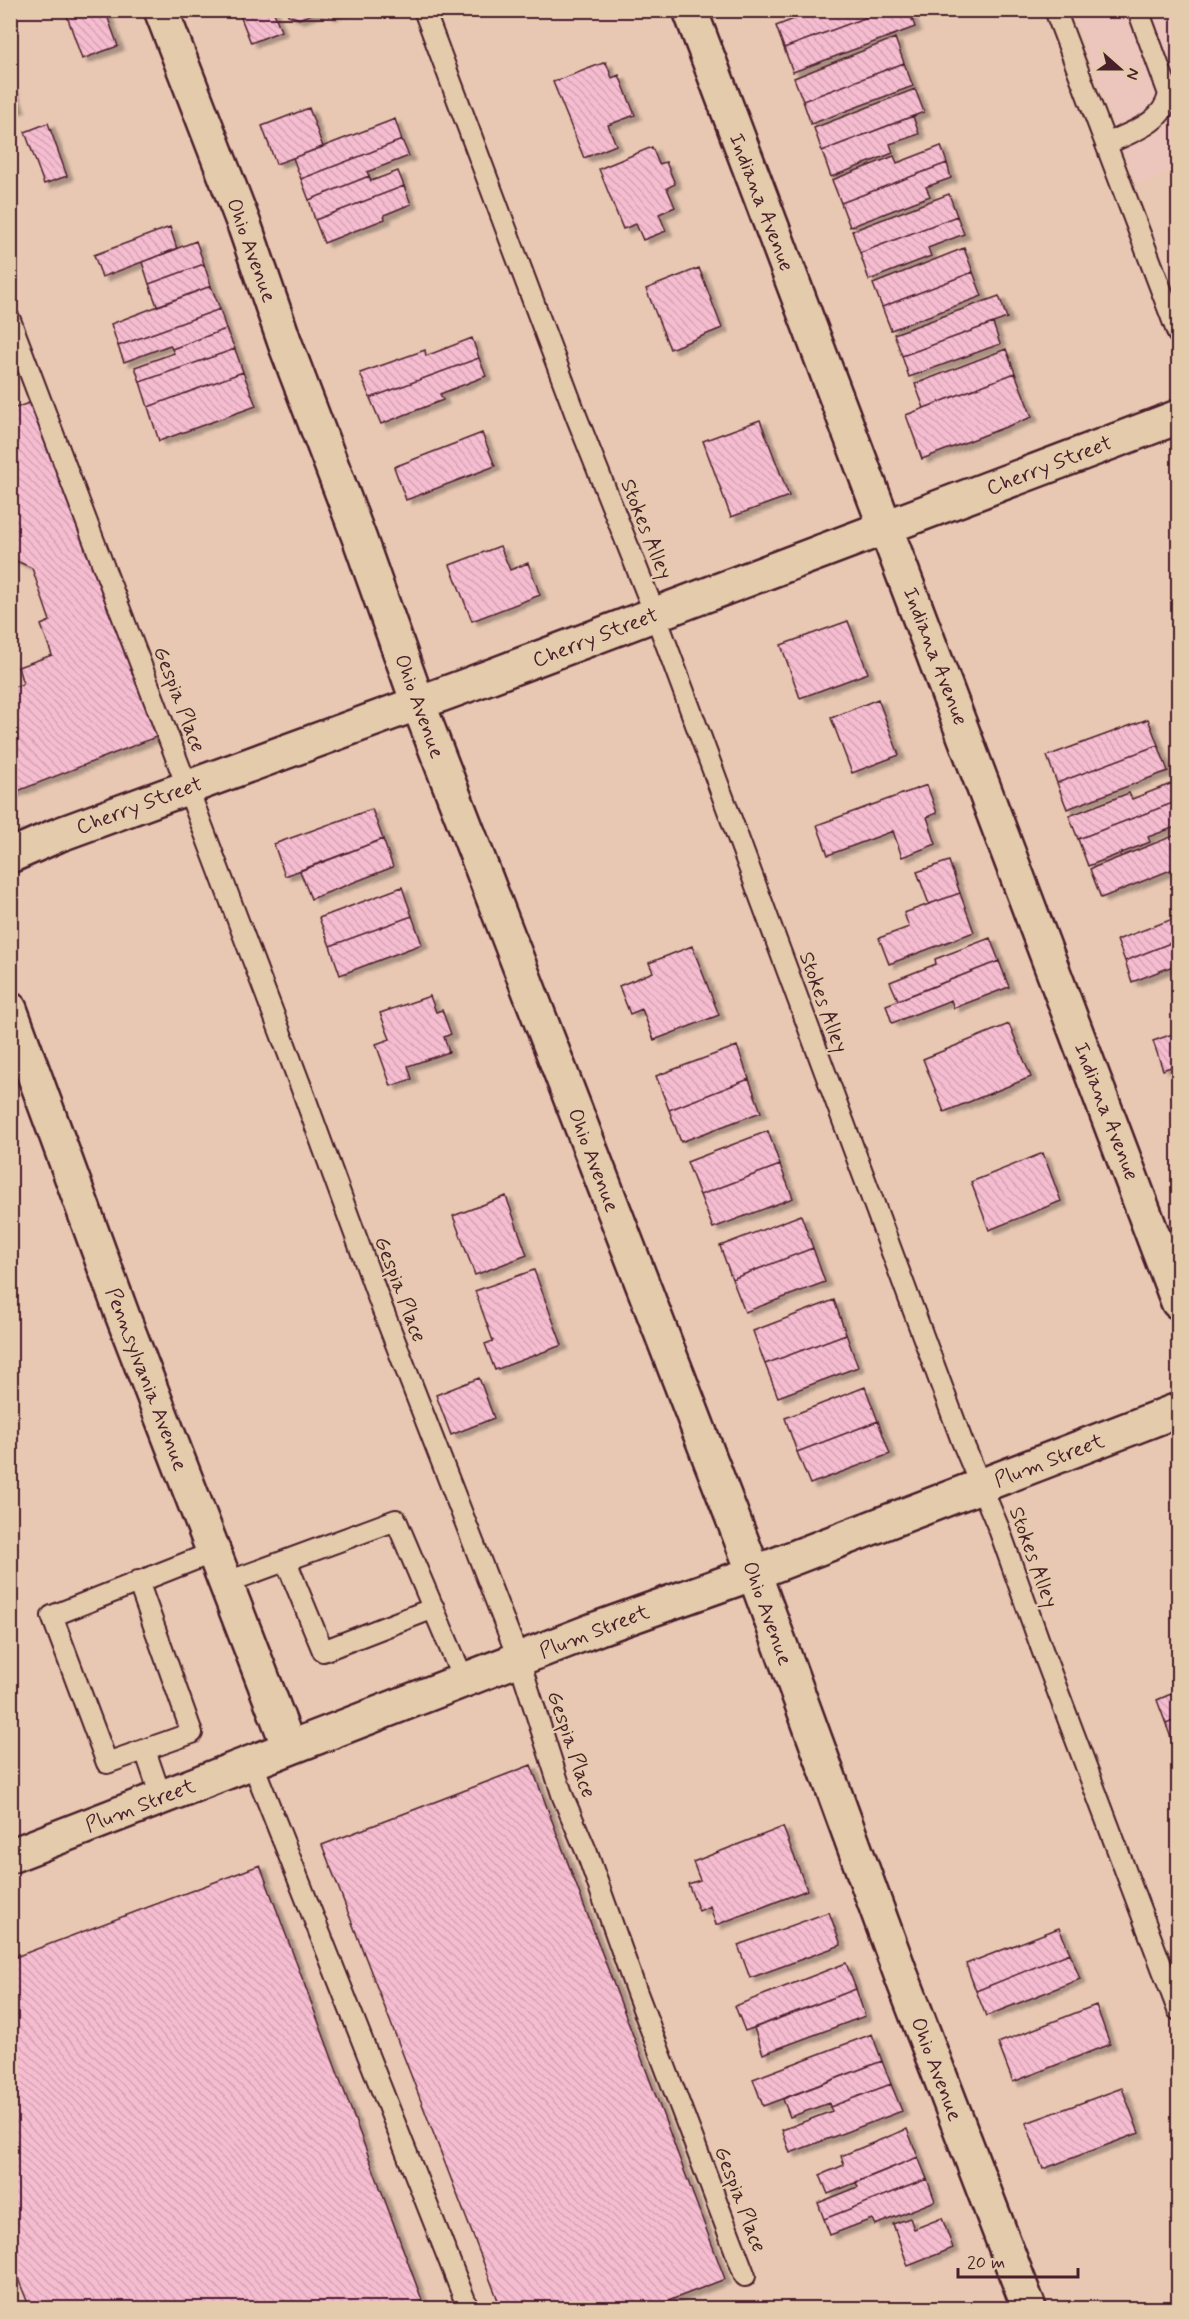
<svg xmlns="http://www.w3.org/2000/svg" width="1189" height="2319" font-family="Mynerve,sans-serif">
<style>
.built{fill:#ecc5bc}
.building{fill:url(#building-back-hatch);stroke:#4a1f2b;stroke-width:1.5;filter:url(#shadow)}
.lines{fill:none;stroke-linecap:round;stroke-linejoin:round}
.lane-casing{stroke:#4a1f2b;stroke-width:24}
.street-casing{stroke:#4a1f2b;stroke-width:38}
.lane{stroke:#e4cbac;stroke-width:20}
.street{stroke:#e4cbac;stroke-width:33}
.labels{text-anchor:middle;stroke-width:4.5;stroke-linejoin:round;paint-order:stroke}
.street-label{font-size:21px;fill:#4a1f2b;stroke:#e4cbac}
</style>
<defs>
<pattern id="building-back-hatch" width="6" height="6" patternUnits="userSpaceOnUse" patternTransform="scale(1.5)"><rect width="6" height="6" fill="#f6bdd1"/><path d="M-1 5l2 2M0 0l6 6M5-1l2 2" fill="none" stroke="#d4a2b4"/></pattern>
<filter id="shadow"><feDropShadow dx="6" dy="4" stdDeviation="1.5" flood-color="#0004"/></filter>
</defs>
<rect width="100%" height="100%" fill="#e8c8b3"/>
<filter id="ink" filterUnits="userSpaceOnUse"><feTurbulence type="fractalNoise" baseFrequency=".0167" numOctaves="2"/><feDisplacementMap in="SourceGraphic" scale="12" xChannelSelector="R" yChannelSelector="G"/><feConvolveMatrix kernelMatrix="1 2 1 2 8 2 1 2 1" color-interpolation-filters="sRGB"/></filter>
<g filter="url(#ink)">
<!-- built -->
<path class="built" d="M 1072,11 L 1178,11 L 1178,168 L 1137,185 Z"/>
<!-- building -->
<path class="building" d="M 65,10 L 105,10 L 118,46 L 82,59 Z
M 238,10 L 273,10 L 281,31 L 251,43 Z
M 287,10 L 322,10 L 299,19 L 288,15 Z
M 327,10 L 344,10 L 329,16 Z
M 817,10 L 886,10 L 784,48 L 776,26 Z
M 886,10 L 909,10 L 915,27 L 793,72 L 784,48 Z
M 895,38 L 904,63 L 803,101 L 794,78 Z
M 606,62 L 612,78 L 619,75 L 635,115 L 608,125 L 616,145 L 584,158 L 553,82 Z
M 904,63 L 913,86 L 811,124 L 803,101 Z
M 10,84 L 19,108 L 10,111 Z
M 915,89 L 924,112 L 822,151 L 814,128 Z
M 309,108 L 323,147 L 276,164 L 262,126 Z
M 913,116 L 919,134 L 890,144 L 893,153 L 831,177 L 822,151 Z
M 395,119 L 402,140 L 301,179 L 293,158 Z
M 48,123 L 67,176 L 44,184 L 25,132 Z
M 402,140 L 409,156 L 367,172 L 369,176 L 309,200 L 301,179 Z
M 941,146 L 947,163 L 841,203 L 832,180 L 894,156 L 897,163 Z
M 652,147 L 659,164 L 666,162 L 675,184 L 667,188 L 675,207 L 659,214 L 666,231 L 643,240 L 636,224 L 623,229 L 599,169 Z
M 947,163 L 951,178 L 926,187 L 930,196 L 850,227 L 841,203 Z
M 398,171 L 404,186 L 315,220 L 309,200 L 369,176 L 371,181 Z
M 404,186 L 411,204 L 384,215 L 385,219 L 324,243 L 315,220 Z
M 949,194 L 957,216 L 860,253 L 852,231 Z
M 957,216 L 964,234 L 928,248 L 931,256 L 869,280 L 860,253 Z
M 170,227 L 177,249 L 102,277 L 94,255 Z
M 196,241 L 204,264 L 149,284 L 142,262 Z
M 964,248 L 973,272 L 882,307 L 873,284 Z
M 204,264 L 211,286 L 157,306 L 149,284 Z
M 699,268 L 722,328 L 670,349 L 646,289 Z
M 973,272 L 982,296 L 891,330 L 882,307 Z
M 211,286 L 220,309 L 118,346 L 111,324 Z
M 999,296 L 1007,318 L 902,356 L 894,334 Z
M 220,309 L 226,329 L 172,349 L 170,345 L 124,362 L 118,346 Z
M 993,323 L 1000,344 L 909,377 L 902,356 Z
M 226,329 L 235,349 L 140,382 L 135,367 L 174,353 L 172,349 Z
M 472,338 L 479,358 L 370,398 L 360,373 L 425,350 L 426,356 Z
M 235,349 L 243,372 L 148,407 L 140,382 Z
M 1006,349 L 1015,373 L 924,408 L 915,384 Z
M 479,358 L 486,376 L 440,394 L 443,400 L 381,424 L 370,398 Z
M 243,372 L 256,406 L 159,441 L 148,407 Z
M 1015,373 L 1032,417 L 922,459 L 906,415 Z
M 34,401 L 161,735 L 10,794 L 10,688 L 23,684 L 18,667 L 52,655 L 41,625 L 50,621 L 32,568 L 10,558 L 10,410 Z
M 760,420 L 789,496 L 731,517 L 703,441 Z
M 482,433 L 495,466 L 406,500 L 394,467 Z
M 500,546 L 510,570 L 528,563 L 540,595 L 472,621 L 450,565 Z
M 848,621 L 868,673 L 800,698 L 781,645 Z
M 878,699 L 899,755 L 852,773 L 831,718 Z
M 1148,719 L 1158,745 L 1057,783 L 1047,756 Z
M 1158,745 L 1168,771 L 1067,809 L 1057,783 Z
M 1173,783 L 1178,801 L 1078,839 L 1069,816 L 1129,793 L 1132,799 Z
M 927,785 L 937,813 L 927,817 L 936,844 L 902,857 L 893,831 L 828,855 L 817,825 Z
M 1178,801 L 1178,826 L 1148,837 L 1150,842 L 1088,866 L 1078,839 Z
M 372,809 L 383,839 L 285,876 L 274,844 Z
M 1178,834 L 1178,867 L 1101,898 L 1090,869 Z
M 383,839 L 393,867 L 311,899 L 300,871 Z
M 949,861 L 960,893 L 929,904 L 917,872 Z
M 402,887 L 412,916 L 330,946 L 319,918 Z
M 960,893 L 974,932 L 889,964 L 879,938 L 909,927 L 904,913 Z
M 412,916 L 422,944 L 340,975 L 330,946 Z
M 1178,917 L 1178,940 L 1125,961 L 1117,940 Z
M 990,938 L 999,961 L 898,1000 L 890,982 L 936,964 L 935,959 Z
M 1178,940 L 1178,964 L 1132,982 L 1125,961 Z
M 692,946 L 719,1015 L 654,1040 L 642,1009 L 630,1014 L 619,986 L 653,972 L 649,963 Z
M 999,961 L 1009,987 L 954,1008 L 951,1000 L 892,1023 L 886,1005 Z
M 430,996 L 436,1012 L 442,1010 L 451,1034 L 444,1037 L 449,1052 L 408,1066 L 412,1079 L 391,1086 L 376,1044 L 390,1039 L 380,1013 Z
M 1009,1024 L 1031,1077 L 944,1112 L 923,1059 Z
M 1178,1032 L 1178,1064 L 1163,1070 L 1153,1041 Z
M 737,1046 L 749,1079 L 669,1110 L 656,1076 Z
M 749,1079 L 761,1112 L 681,1142 L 669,1110 Z
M 768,1131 L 780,1165 L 700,1195 L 687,1162 Z
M 1043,1153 L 1061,1201 L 989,1230 L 971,1182 Z
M 780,1165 L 793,1198 L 713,1228 L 700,1195 Z
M 506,1196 L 527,1255 L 475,1275 L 453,1216 Z
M 801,1215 L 813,1248 L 732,1279 L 720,1246 Z
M 813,1248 L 825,1282 L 745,1312 L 732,1279 Z
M 534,1270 L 562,1345 L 495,1370 L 485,1344 L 493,1341 L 475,1291 Z
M 834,1300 L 846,1334 L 765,1364 L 753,1331 Z
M 846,1334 L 858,1367 L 778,1397 L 765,1364 Z
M 479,1378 L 494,1418 L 451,1435 L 436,1395 Z
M 865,1387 L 878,1421 L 797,1452 L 785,1418 Z
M 878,1421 L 890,1454 L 810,1484 L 797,1452 Z
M 1178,1691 L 1178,1719 L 1166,1724 L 1157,1700 Z
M 1178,1719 L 1178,1747 L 1175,1749 L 1166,1724 Z
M 531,1765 L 725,2279 L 650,2308 L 501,2308 L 322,1845 Z
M 783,1827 L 807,1890 L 716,1925 L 710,1906 L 699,1911 L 688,1884 L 700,1880 L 693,1862 Z
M 260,1865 L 425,2308 L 30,2308 L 10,2259 L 10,1959 Z
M 829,1912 L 841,1945 L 750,1978 L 738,1945 Z
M 1059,1928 L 1070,1953 L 976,1991 L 966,1964 Z
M 1070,1953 L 1080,1979 L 986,2016 L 976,1991 Z
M 846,1963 L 856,1989 L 745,2031 L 735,2006 Z
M 856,1989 L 865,2016 L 763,2054 L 754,2028 Z
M 1096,2005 L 1110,2044 L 1013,2082 L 998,2043 Z
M 872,2034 L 882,2061 L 763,2106 L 753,2079 Z
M 882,2061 L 891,2084 L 830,2107 L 829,2103 L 790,2117 L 783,2099 Z
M 891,2084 L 902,2111 L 790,2153 L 782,2130 L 832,2111 L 830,2107 Z
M 1122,2088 L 1139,2133 L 1043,2169 L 1026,2123 Z
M 907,2129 L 918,2157 L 828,2194 L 820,2175 L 844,2165 L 841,2156 Z
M 918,2157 L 927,2179 L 824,2219 L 818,2203 L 858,2187 L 856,2182 Z
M 927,2179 L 935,2201 L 875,2225 L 872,2219 L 830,2235 L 824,2219 Z
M 910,2218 L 914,2229 L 942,2218 L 953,2248 L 908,2266 L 893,2224 Z"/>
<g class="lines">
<!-- lane casing -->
<g class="lane-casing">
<path id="lane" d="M 424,10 L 577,418 L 655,614 L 962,1441 L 999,1529 L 1044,1655 L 1178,2010
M 1055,10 L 1178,334
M 1106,144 C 1131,132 1163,124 1169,94 L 1138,10
M 10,320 L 300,1084 L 382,1308 L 519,1660 L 563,1797 L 587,1853 L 637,1993 L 745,2276
M 286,1561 L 323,1651 L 434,1608
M 138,1581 L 192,1733 L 107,1763 L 52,1616 L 214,1552
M 225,1583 L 396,1520 L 464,1681
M 145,1750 L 161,1797
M 252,1762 L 468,2308"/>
</g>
<!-- street casing -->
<g class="street-casing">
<path id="street" d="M 161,10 L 245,227 L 286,346 L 360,540 L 418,703 L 754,1573 L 900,1972 L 1029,2308
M 690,10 L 1178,1302
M 10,856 L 58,835 L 465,686 L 1178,417
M 10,1009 L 123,1317 L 289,1747
M 10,1856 L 599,1628 L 754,1573 L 1178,1410"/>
</g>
<!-- lane -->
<use href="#lane" class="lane"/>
<!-- street -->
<use href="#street" class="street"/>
</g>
</g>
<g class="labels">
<!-- street labels -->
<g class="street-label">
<text transform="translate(762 202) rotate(69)" y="7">Indiana Avenue</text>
<text transform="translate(252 250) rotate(70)" y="7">Ohio Avenue</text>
<text transform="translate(1049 465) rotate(-21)" y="7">Cherry Street</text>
<text transform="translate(647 529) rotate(68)" y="7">Stokes Alley</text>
<text transform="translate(595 637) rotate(-21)" y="7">Cherry Street</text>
<text transform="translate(936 656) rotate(69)" y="7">Indiana Avenue</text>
<text transform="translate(180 699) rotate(69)" y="7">Gespia Place</text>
<text transform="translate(420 706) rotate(70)" y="7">Ohio Avenue</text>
<text transform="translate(139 805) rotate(-20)" y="7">Cherry Street</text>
<text transform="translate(824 1002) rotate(70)" y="7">Stokes Alley</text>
<text transform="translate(1107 1111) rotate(69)" y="7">Indiana Avenue</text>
<text transform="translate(594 1160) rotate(69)" y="7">Ohio Avenue</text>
<text transform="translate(401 1289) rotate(69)" y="7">Gespia Place</text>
<text transform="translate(147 1379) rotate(69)" y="7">Pennsylvania Avenue</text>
<text transform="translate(1049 1460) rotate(-21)" y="7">Plum Street</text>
<text transform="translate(1034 1557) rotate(70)" y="7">Stokes Alley</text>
<text transform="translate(768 1613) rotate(70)" y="7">Ohio Avenue</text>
<text transform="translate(594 1631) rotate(-21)" y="7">Plum Street</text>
<text transform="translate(572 1744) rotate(71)" y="7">Gespia Place</text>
<text transform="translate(140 1805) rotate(-21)" y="7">Plum Street</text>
<text transform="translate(937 2069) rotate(69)" y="7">Ohio Avenue</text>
<text transform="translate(741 2199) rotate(69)" y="7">Gespia Place</text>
</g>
</g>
<!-- margin -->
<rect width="1189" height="2319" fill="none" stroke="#e4cbac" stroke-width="36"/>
<rect x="18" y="18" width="1153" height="2283" fill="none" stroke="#4a1f2b" stroke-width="2" filter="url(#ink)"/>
<!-- north arrow -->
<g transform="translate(1120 69) rotate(111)" stroke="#e4cbac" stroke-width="4.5" paint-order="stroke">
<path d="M0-4.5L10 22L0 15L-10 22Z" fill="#4a1f2b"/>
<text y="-9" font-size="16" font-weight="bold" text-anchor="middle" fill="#4a1f2b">N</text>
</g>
<!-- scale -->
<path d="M958 2268v9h120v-9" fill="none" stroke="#4a1f2b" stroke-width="3"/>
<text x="967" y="2268" font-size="18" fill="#4a1f2b" stroke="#e4cbac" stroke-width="4.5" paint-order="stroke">20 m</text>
</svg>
